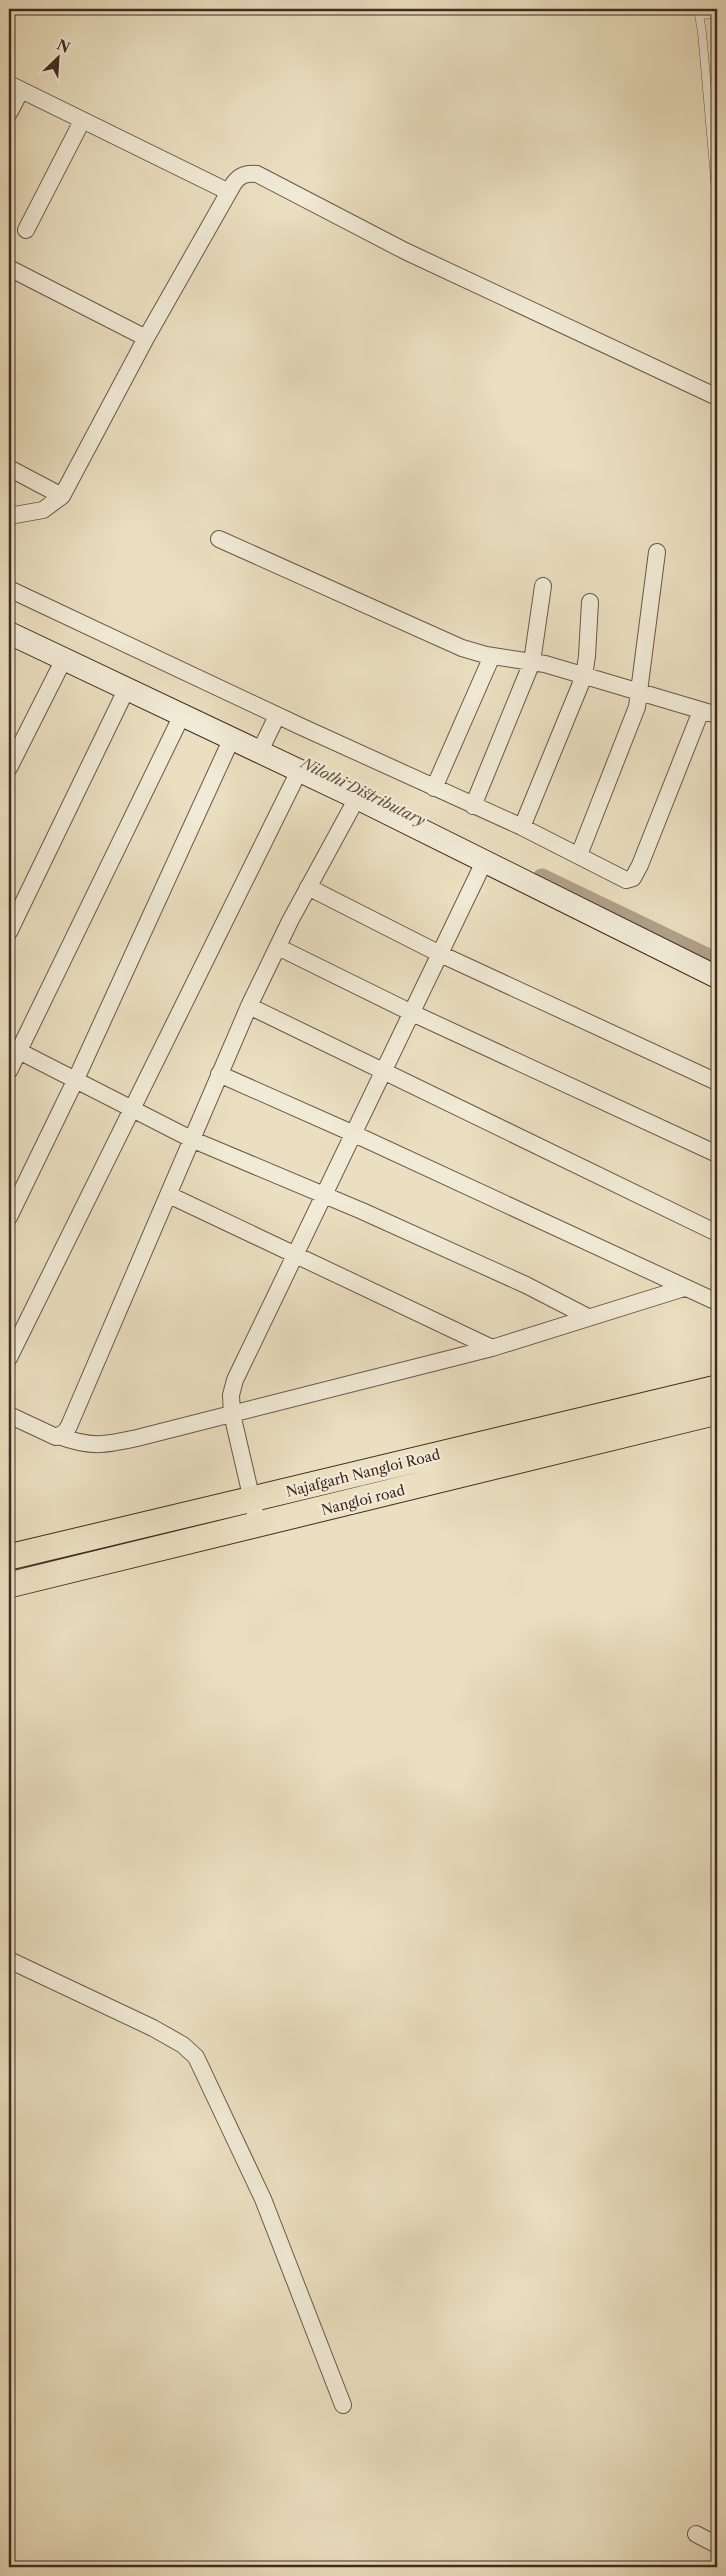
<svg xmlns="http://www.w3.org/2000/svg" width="726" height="2576" font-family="'Libre Caslon Text',serif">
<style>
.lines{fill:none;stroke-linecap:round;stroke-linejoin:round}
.canal{stroke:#b0a18a;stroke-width:19}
.lane-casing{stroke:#6a5749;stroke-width:9}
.street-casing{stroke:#6a5749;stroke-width:18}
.secondary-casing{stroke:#402a21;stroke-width:24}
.primary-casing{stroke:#402a21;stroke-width:27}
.lane{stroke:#f1ead6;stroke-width:8}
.street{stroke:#f1ead6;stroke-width:16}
.secondary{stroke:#f1ead6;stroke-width:22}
.primary{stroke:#eadfc0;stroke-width:25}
.labels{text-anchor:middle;stroke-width:4.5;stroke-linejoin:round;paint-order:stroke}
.street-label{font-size:14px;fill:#402a21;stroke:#f1ead6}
.water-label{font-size:15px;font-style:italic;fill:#624e40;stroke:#f1ead6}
</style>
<rect width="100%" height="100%" fill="#eadfc0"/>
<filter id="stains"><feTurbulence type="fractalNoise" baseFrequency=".004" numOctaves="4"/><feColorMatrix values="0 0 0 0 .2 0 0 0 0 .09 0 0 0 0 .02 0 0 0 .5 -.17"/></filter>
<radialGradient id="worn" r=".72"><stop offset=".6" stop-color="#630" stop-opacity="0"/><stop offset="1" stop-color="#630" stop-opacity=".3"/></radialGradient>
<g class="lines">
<!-- canal -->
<path class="canal" d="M 542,878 L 717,962"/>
<!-- lane casing -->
<g class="lane-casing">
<path id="lane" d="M 698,9 L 702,32 L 717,201
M 699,15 L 717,14"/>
</g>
<!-- street casing -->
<g class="street-casing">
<path id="street" d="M 9,84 L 229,192
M 9,113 L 21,90
M 26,230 L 82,121
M 9,268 L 146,338
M 9,468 L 62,496
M 9,516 L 43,510 L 62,496 L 146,338 L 234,183 C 240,175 246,173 257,174 L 405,251 L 717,397
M 219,539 L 462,648 L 486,655 L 545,664 L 717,715
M 9,589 L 302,727 L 522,827 L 626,880 L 633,878 L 640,865 L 701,711
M 259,753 L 277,716
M 9,768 L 64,659
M 434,788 L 492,656
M 473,806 L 532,662 L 543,586
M 522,827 L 584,676 L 587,656 L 590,602
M 579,855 L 637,707 L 657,552
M 308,887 L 438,953 L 717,1082
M 9,932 L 127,688
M 278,947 L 410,1012 L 717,1154
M 249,1006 L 717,1233
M 9,1046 L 191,1139 L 362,1211 L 526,1285 L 588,1317
M 9,1071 L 182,715
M 219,1074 L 352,1133 L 717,1302
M 169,1195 L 492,1348
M 9,1217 L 76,1079 L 231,740
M 9,1358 L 299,771
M 9,1415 L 56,1437 L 65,1432 L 69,1426 L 249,1006 L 290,921 L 357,798
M 59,1436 C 91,1448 105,1445 137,1438 L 492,1348 L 684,1288
M 258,1526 L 232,1414 L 231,1395 L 235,1380 L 484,862
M 9,1960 L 153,2028 L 183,2045 L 196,2057 L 263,2199 L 343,2405
M 696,2534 L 717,2545"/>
</g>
<!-- secondary casing -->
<g class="secondary-casing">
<path id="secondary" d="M 9,633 L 357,798 L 717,977"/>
</g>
<!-- primary casing -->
<g class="primary-casing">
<path id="primary" d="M 9,1557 L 717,1388
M 9,1585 L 717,1412"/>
</g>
<!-- lane -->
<use href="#lane" class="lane"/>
<!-- street -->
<use href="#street" class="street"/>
<!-- secondary -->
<use href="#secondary" class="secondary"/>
<!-- primary -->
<use href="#primary" class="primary"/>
</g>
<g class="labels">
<!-- street labels -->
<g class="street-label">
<text transform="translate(363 1473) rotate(-14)" y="5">Najafgarh Nangloi Road</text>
<text transform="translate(363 1500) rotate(-14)" y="5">Nangloi road</text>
</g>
<!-- water labels -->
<g class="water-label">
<text transform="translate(363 792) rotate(26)" y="5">Nilothi Distributary</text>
</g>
</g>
<!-- margin -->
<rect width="726" height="2576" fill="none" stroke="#eadfc0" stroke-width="30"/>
<rect x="10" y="10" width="706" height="2556" fill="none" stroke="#402a21" stroke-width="2.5"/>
<rect x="15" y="15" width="696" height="2546" fill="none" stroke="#402a21"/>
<!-- north arrow -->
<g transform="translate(58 58) rotate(25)" stroke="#f1ead6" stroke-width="4" paint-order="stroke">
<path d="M0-4L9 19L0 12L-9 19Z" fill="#402a21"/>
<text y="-8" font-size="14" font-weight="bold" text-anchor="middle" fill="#402a21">N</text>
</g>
<rect width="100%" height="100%" filter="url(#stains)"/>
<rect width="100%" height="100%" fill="url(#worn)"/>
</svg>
